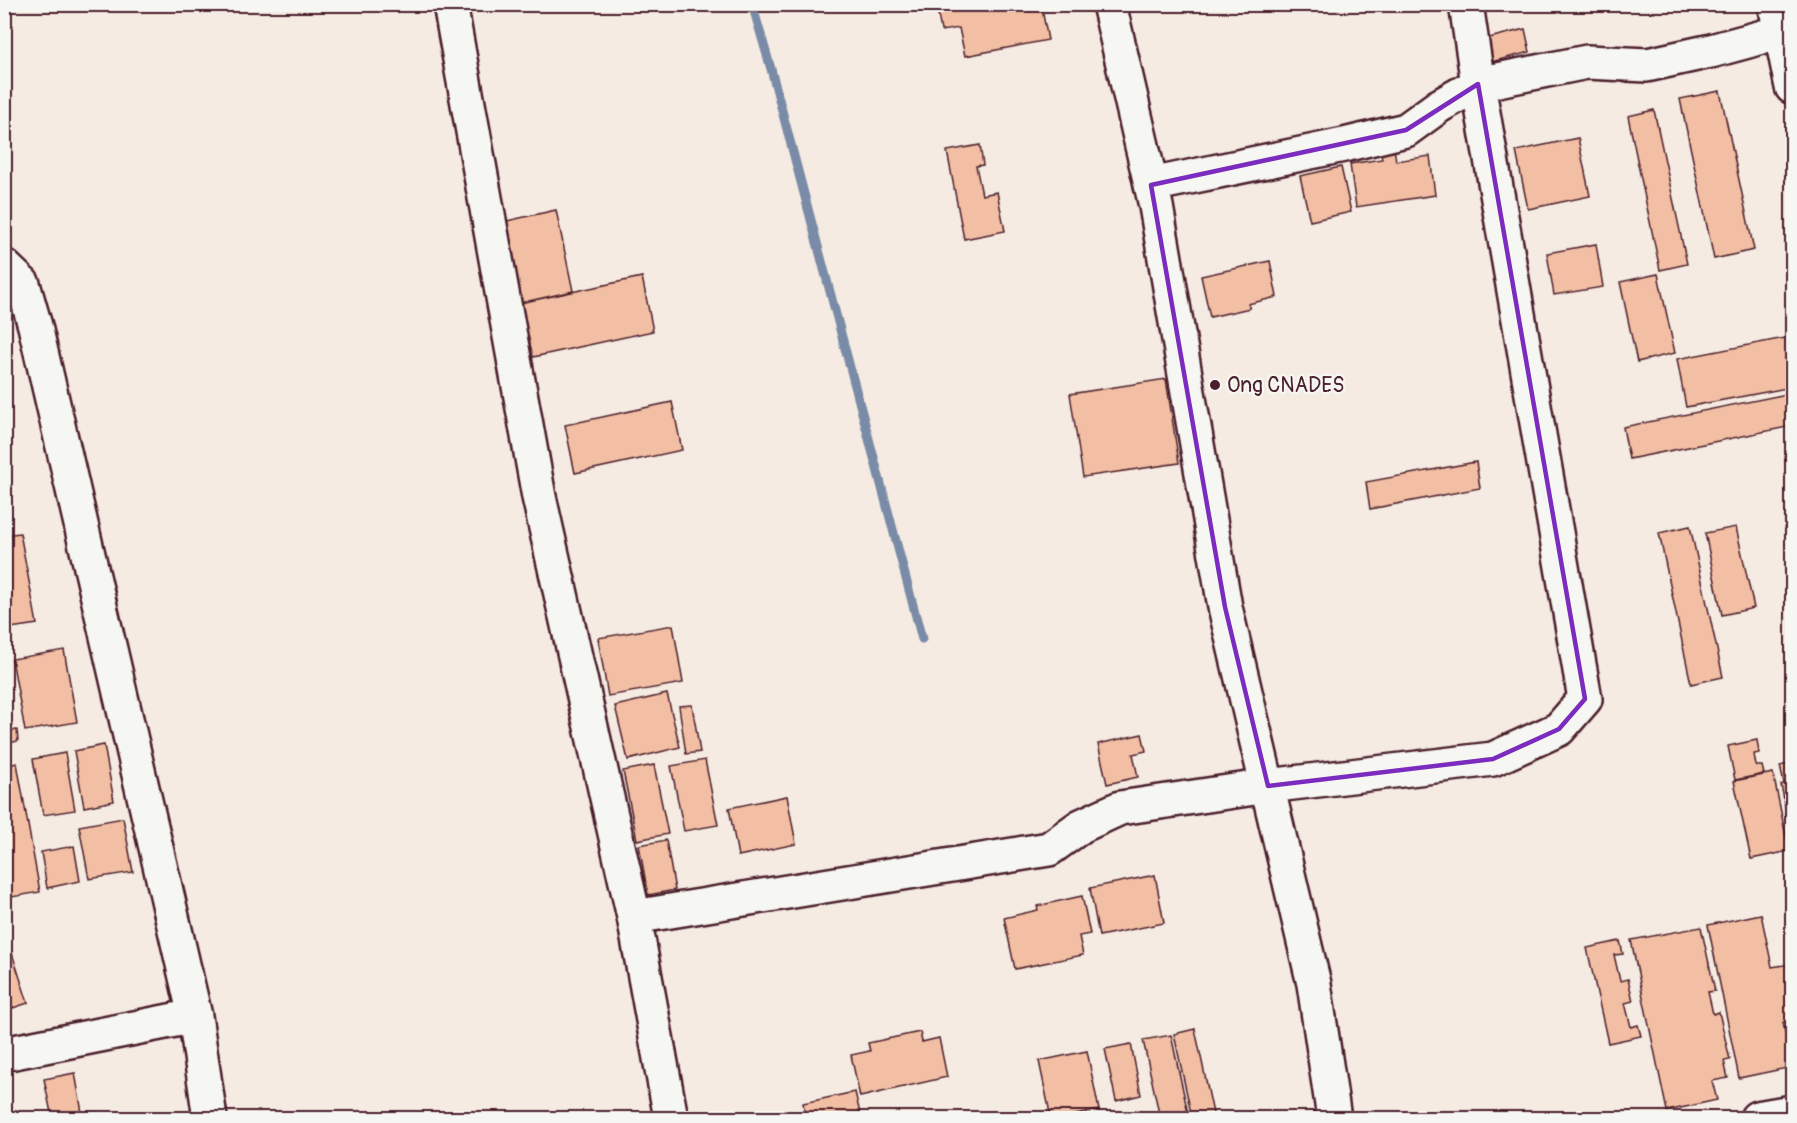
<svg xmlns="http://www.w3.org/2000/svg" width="1797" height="1123" font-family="Pangolin,sans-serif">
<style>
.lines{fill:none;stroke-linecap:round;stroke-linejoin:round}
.stream{stroke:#7a8ba7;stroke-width:9}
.building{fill:#f2bfa4;stroke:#4a1f2b;stroke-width:1.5}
.street-casing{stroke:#4a1f2b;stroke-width:38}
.street{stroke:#f6f6f2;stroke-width:33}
.marked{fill:none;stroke:#7b2cbf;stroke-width:4.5;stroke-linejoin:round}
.poi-dot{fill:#4a1f2b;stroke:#f6f6f2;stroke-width:2}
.labels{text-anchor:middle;stroke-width:4.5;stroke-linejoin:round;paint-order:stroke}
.poi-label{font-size:21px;fill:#4a1f2b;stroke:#f6f6f2;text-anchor:start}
</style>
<rect width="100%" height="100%" fill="#f5ebe2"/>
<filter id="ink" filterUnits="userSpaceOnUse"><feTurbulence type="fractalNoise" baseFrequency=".0167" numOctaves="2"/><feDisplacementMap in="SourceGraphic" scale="12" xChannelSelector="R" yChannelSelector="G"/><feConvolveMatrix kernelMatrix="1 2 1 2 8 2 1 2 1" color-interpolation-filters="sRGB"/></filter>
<g filter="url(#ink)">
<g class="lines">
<!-- stream -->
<path class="stream" d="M 752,4 L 771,69 L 922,639"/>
</g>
<!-- building -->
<path class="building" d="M 936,4 L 1041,4 L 1048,40 L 965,56 L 959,28 L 941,31 Z
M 1525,29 L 1530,52 L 1491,62 L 1485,39 Z
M 1720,91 L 1754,250 L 1714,259 L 1680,99 Z
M 1654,110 L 1687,264 L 1660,270 L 1628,116 Z
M 1578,138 L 1590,196 L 1528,209 L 1516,151 Z
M 980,145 L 983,165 L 976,166 L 982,195 L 997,192 L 1005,231 L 964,239 L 947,151 Z
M 1394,148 L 1396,161 L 1430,156 L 1435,195 L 1356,207 L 1350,164 L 1382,159 L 1380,150 Z
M 1341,167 L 1351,212 L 1310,221 L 1300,176 Z
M 556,210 L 573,291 L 520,303 L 502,222 Z
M 1596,244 L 1603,287 L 1554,295 L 1547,253 Z
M 1270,261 L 1277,297 L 1248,304 L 1250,308 L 1210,317 L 1201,276 Z
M 1658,274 L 1675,353 L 1637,362 L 1620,282 Z
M 642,277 L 653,331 L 533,357 L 520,303 Z
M 1790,337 L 1792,348 L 1792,387 L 1686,407 L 1677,359 Z
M 1166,379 L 1179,463 L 1083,477 L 1070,394 Z
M 1792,393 L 1792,426 L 1629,459 L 1623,427 Z
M 672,402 L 682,450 L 575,473 L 565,425 Z
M 1476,462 L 1480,488 L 1370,509 L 1366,482 Z
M 1690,526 L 1723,677 L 1691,684 L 1659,533 Z
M 1736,527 L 1754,608 L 1722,615 L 1705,533 Z
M 20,533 L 37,624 L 4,629 L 4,535 Z
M 673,625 L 683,683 L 608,696 L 598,638 Z
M 64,650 L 77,722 L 25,731 L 12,659 Z
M 667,694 L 680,747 L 628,760 L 615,706 Z
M 692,705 L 700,752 L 686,754 L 679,706 Z
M 4,724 L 6,731 L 17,730 L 18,741 L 4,744 Z
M 1142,734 L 1146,751 L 1133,754 L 1138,777 L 1107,784 L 1098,744 Z
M 1757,740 L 1759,753 L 1754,754 L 1756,766 L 1762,766 L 1764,774 L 1735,780 L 1728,746 Z
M 104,745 L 114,801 L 84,807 L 74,751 Z
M 65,753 L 75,810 L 43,815 L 33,759 Z
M 705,760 L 718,825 L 684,831 L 671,766 Z
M 17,763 L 40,892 L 12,897 L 4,853 L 4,766 Z
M 1792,763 L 1792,839 L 1781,785 L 1784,784 L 1780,766 Z
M 654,765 L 668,834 L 637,840 L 623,771 Z
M 1773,773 L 1789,851 L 1751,859 L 1734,781 Z
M 787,796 L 796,844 L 738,856 L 729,808 Z
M 123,818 L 133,872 L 89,879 L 79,826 Z
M 666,840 L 675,890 L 648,895 L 639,845 Z
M 74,846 L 80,881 L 47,888 L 41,852 Z
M 1155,875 L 1164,923 L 1099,936 L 1090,888 Z
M 1082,896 L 1090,934 L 1079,936 L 1083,955 L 1015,969 L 1004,918 L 1038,910 L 1037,906 Z
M 1761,914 L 1772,967 L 1791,964 L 1792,971 L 1792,1020 L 1783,1022 L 1792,1067 L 1739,1078 L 1708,925 Z
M 1701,927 L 1715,991 L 1708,992 L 1713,1014 L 1719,1012 L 1730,1060 L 1724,1061 L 1728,1078 L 1712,1081 L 1717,1100 L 1667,1111 L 1631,940 Z
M 1620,941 L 1623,954 L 1614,955 L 1620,981 L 1628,979 L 1633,1001 L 1625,1003 L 1631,1027 L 1638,1025 L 1641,1036 L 1608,1043 L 1587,948 Z
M 11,950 L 28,1003 L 4,1011 L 4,952 Z
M 1195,1029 L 1214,1118 L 1192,1118 L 1174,1034 Z
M 920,1032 L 922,1042 L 939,1038 L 947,1077 L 860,1097 L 851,1055 L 870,1051 L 868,1043 Z
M 1171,1035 L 1189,1118 L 1160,1118 L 1143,1040 Z
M 1131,1044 L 1141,1095 L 1116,1101 L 1105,1049 Z
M 1087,1051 L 1099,1110 L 1061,1118 L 1051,1118 L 1039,1061 Z
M 75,1073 L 83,1118 L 52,1118 L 44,1079 Z
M 855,1092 L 861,1118 L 806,1118 L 803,1103 Z"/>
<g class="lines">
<!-- street casing -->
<g class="street-casing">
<path id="street" d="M 450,4 L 539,497 L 634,917 L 671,1118
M 1109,4 L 1156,206 L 1225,607 L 1314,984 L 1334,1118
M 1775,4 L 1792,87
M 1151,185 L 1344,145 L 1406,130 L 1439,106 L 1478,84 L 1587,62 L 1647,65 L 1711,51 L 1792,29
M 4,266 L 23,284 L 35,326 L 195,1016 L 210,1118
M 634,917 L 1049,849 L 1081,826 L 1120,808 L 1268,786 L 1493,759 L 1559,729 L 1585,699 L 1478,84 L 1466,4
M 4,1054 L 195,1016
M 1757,1118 L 1792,1112"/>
</g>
<!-- street -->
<use href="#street" class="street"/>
</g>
</g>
<!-- marked area -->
<path class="marked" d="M 1478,84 L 1585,699 L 1559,729 L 1493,759 L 1268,786 L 1225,607 L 1151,185 L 1406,130 Z"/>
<!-- markers -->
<circle class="poi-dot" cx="1215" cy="385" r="6"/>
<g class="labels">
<!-- poi labels -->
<g class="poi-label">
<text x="1227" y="392">Ong CNADES</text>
</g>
</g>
<!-- margin -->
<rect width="1797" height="1123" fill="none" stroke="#f6f6f2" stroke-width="24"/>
<rect x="12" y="12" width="1773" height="1099" fill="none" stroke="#4a1f2b" stroke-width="2" filter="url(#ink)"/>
</svg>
